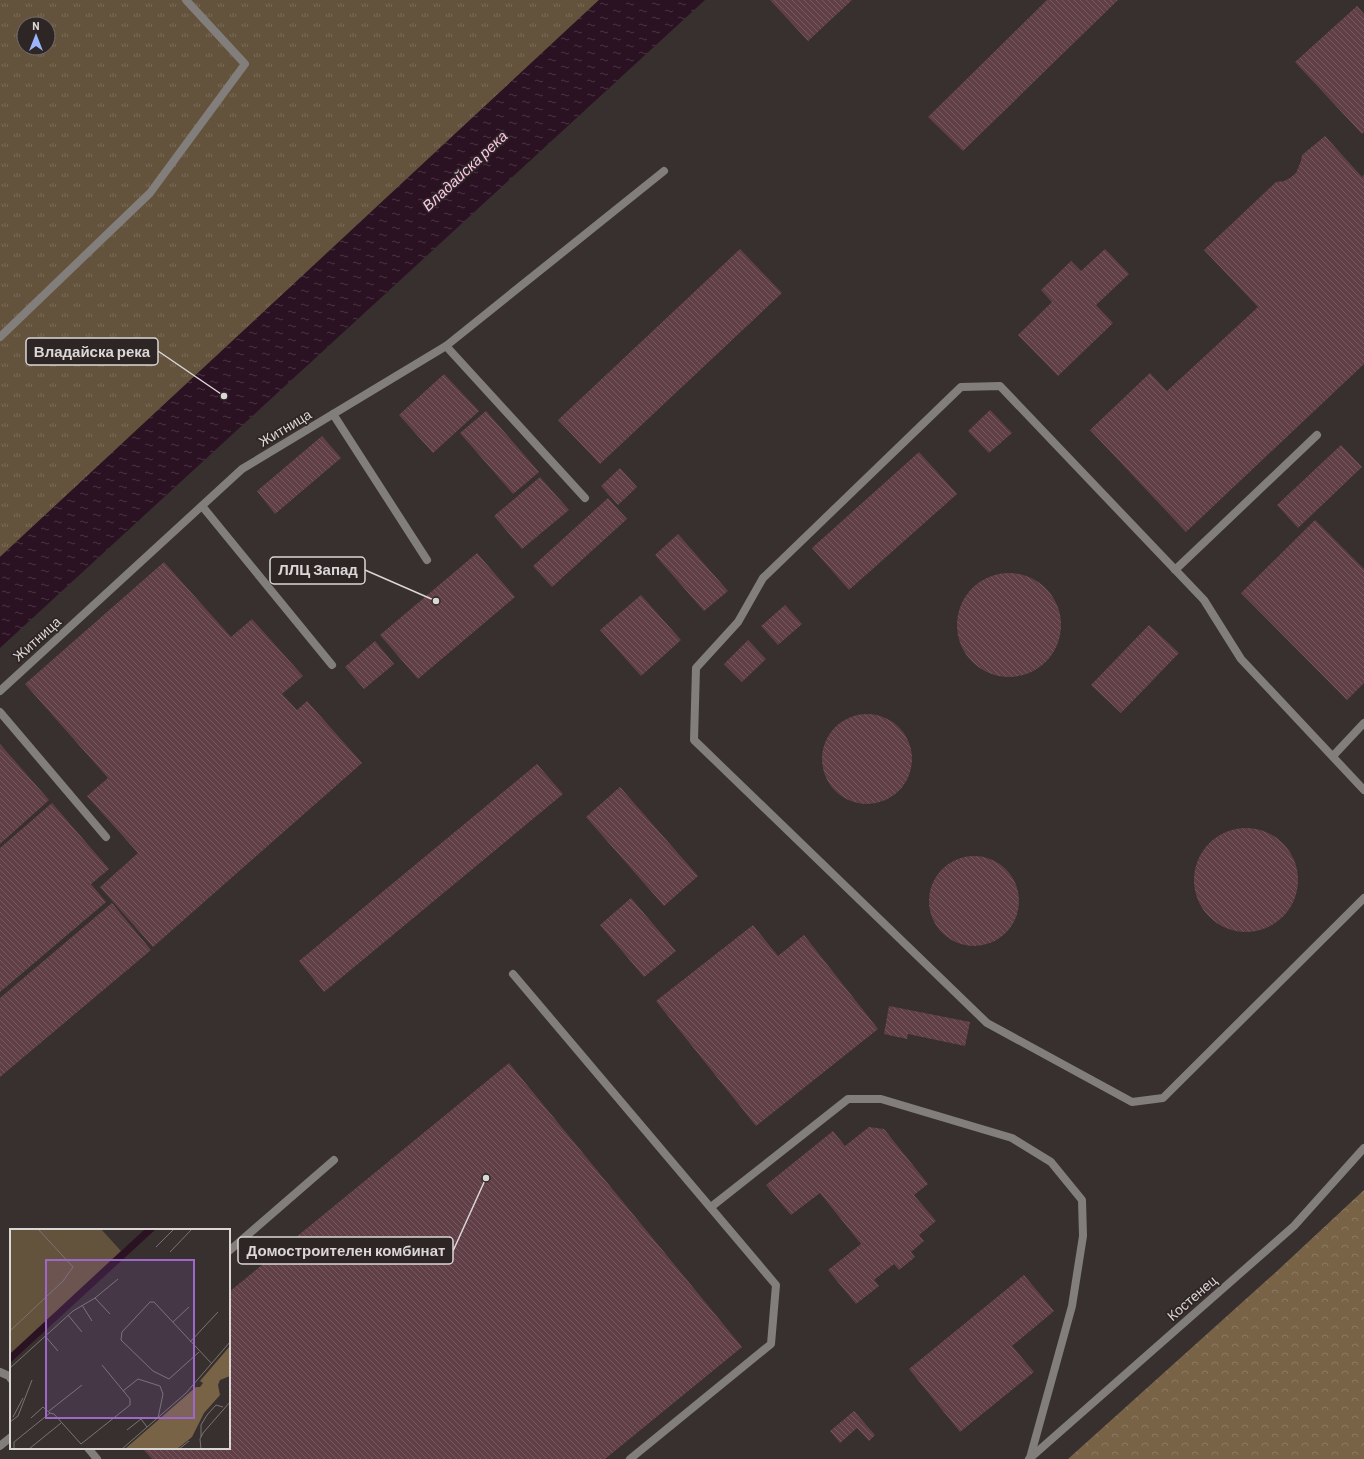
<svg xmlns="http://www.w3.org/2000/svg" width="1364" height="1459" font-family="Barlow,sans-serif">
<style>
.grass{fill:url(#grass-tufts);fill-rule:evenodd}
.forest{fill:url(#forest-crowns)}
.water{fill:url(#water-ripples)}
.building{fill:url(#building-back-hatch)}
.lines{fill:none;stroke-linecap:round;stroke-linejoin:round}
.service{stroke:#817e7c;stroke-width:8}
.minor{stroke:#817e7c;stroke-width:8}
.labels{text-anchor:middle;stroke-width:3.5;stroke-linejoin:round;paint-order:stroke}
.street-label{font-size:14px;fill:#dcd7d7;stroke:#2d2625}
.water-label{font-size:15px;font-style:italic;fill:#ffc6ea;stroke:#2d2625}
.inset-road{fill:none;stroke:#797372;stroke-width:1}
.view{fill:#9d68c7;fill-opacity:0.15;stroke:#9d68c7;stroke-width:2}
.inset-edge{fill:none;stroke:#dcd7d7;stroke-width:2}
.leader{fill:none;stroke:#dcd7d7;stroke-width:1.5}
.callout-dot{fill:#dcd7d7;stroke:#2d2625;stroke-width:1.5}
.callout{fill:#2d2625;stroke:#dcd7d7;stroke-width:1.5}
.callout-label{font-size:15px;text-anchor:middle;font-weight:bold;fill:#dcd7d7}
</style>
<defs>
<pattern id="grass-tufts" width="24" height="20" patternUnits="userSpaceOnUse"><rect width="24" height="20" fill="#64533c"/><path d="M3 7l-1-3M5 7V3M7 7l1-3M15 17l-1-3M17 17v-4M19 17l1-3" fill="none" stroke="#7a6b57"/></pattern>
<pattern id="forest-crowns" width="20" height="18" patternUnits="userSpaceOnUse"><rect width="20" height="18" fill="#786347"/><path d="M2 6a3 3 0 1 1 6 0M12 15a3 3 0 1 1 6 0" fill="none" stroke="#8b7961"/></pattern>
<pattern id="water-ripples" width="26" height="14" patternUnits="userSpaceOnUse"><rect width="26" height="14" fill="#2b1223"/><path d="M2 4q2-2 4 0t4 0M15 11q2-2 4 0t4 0" fill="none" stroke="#493442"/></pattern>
<pattern id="building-back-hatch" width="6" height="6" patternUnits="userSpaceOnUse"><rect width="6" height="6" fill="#613f47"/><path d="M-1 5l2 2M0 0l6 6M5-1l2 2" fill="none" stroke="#775a61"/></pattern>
</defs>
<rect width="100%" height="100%" fill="#37302f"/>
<!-- grass -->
<path class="grass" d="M 0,0 L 599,0 L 0,557 ZM 24,24 L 48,24 L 48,48 L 24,48 Z"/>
<!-- forest -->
<path class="forest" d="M 1364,1190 L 1364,1459 L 1068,1459 L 1276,1272 Z"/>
<!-- water -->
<path class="water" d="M 599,0 L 705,0 L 0,648 L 0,557 Z"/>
<!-- building -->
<path class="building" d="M 770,0 L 852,0 L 808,41 Z
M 1047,0 L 1118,0 L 963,151 L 928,117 Z
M 1357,6 L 1364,14 L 1364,132 L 1362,134 L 1295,62 Z
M 1325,136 L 1362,177 L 1364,175 L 1364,364 L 1186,532 L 1090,430 L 1150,373 L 1167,391 L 1258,307 L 1204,250 L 1276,182 L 1284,181 L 1290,178 L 1296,173 L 1301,161 L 1302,155 Z
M 740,249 L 782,293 L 600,464 L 558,420 Z
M 1105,249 L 1129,274 L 1096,305 L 1113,323 L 1058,376 L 1018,335 L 1052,302 L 1041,290 L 1071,261 L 1081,271 Z
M 444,374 L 479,411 L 433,453 L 399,415 Z
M 990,410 L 1012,433 L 989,453 L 968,431 Z
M 486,411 L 539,472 L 513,494 L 460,433 Z
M 322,436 L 341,458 L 275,514 L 257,491 Z
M 1341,445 L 1362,467 L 1298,528 L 1277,505 Z
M 919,452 L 957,494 L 849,590 L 812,548 Z
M 620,468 L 637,487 L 618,505 L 601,486 Z
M 540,477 L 569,510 L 522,549 L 494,516 Z
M 608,498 L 627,519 L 552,587 L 533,566 Z
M 1315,520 L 1364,569 L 1364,683 L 1347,700 L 1241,593 Z
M 678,534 L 728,591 L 704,611 L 655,555 Z
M 477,553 L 515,597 L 418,679 L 380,635 Z
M 164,562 L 231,637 L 252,619 L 303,676 L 282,694 L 297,710 L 307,701 L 362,763 L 153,947 L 100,887 L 138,853 L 87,796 L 108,778 L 25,684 Z
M957 625a52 52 0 1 1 104 0a52 52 0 1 1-104 0Z
M 641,595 L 681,640 L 641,676 L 600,630 Z
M 785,605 L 802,624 L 778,645 L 761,626 Z
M 1149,625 L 1179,653 L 1121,713 L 1091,685 Z
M 748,640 L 766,659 L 742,682 L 724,664 Z
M 375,641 L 394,664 L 364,689 L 345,667 Z
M822 759a45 45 0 1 1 90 0a45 45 0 1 1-90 0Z
M 0,744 L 49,800 L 0,844 Z
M 537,764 L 563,794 L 324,992 L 299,961 Z
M 620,787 L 698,876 L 664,906 L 586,817 Z
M 52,803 L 109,869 L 91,884 L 106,902 L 0,992 L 0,848 Z
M1194 880a52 52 0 1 1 104 0a52 52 0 1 1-104 0Z
M929 901a45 45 0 1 1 90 0a45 45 0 1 1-90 0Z
M 631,898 L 676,951 L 644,977 L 600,925 Z
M 112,903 L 151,950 L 0,1077 L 0,998 Z
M 753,925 L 778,956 L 804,935 L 878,1029 L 756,1126 L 656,1001 Z
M 889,1006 L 970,1022 L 965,1046 L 908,1034 L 907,1039 L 884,1034 Z
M 509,1063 L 742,1347 L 605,1459 L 152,1459 L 142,1448 L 229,1448 L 229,1292 Z
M 869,1127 L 884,1129 L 928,1184 L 914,1195 L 936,1221 L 919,1235 L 924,1241 L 911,1252 L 915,1257 L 899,1270 L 894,1264 L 874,1280 L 879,1286 L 856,1304 L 828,1270 L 861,1244 L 820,1193 L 791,1215 L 766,1185 L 833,1131 L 845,1146 Z
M 1024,1275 L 1054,1311 L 1012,1346 L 1034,1372 L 960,1432 L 909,1369 Z
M 854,1411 L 875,1435 L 869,1441 L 857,1428 L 840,1443 L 830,1431 Z"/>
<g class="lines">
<!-- service -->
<path class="service" d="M 0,337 L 150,193 L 245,64 L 186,0
M 446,346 L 664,171
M 333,414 L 427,560
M 202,506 L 332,665
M 1175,570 L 1317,435
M 0,712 L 106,837
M 1333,756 L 1364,723
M 1364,790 L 1241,659 L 1204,600 L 1000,386 L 961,387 L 763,578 L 738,622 L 696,668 L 694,740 L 987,1023 L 1132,1102 L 1163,1098 L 1364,898
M 513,974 L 776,1285 L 771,1344 L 630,1459
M 711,1207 L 848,1099 L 881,1099 L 1012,1138 L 1051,1162 L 1082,1200 L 1083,1236 L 1072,1306 L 1030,1458
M 229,1251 L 334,1160
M 0,1372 L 9,1376 L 11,1379
M 0,1446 L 11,1437
M 88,1448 L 97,1459"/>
<!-- minor -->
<path class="minor" d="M 0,691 L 242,469 L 446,346 L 585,498
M 1029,1459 L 1294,1226 L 1364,1148"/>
</g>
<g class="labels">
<!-- street labels -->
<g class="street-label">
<text transform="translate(285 428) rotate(-31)" y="5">Житница</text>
<text transform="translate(37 639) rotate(-42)" y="5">Житница</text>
<text transform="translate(1192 1298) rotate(-41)" y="5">Костенец</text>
</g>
<!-- water labels -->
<g class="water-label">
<text transform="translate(465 171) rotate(-43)" y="5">Владайска река</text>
</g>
</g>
<!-- overview -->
<g transform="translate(10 1229)">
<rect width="220" height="220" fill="#37302f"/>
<path d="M 0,0 L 91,0 L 111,22 L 0,125 Z" fill="#64533c"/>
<path d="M 220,117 L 220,147 L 210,151 L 208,156 L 210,166 L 194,184 L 182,208 L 167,220 L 115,220 L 186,158 L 190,158 L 193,154 L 190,152 Z" fill="#786347"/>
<path d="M 135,0 L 146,0 L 0,134 L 0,125 Z" fill="#2b1223"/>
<path class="inset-road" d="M 146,18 L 164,0M 160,23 L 182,0M 85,69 L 108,50M 72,76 L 82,92M 58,86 L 72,103M 163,93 L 179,78M 0,102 L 53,52 L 63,38 L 28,0M 35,107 L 48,122M 180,113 L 208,83M 189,123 L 159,150 L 143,142 L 111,111 L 112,103 L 140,73 L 144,73 L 202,135M 0,139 L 63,82 L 85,69 L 100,85M 113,162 L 128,150 L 150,157 L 153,165 L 148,189M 39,182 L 72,156M 3,188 L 13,169M 21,189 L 33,178 L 40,184M 0,193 L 8,187 L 22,151M 117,201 L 131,190 L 137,198M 191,208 L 191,196 L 197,186 L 206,176 L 213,178M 4,220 L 4,213 L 40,184 L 44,185 L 71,215 L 120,176 L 120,170 L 92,136M 19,220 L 51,194M 112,220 L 176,164 L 220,113M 169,220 L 179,212M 191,220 L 190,210 L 193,204 L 220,173"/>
<path class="view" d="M 36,31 L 184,31 L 184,189 L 36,189 Z"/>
<rect width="220" height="220" class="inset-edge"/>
</g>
<!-- callouts -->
<path class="leader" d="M224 396L158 351M436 601L365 570M486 1178L453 1251"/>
<g class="callout-dot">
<circle cx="224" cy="396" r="4"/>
<circle cx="436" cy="601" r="4"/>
<circle cx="486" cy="1178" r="4"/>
</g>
<g class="callout">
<rect x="26" y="338" width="132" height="27" rx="4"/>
<rect x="270" y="557" width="95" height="27" rx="4"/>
<rect x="238" y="1237" width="215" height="27" rx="4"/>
</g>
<g class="callout-label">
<text x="92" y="357">Владайска река</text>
<text x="318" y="575">ЛЛЦ Запад</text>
<text x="346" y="1256">Домостроителен комбинат</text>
</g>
<!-- north arrow -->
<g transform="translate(36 36)"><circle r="19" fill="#2d2625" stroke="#736d6c"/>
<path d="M0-3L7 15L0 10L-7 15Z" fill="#9cb4fd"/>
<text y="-6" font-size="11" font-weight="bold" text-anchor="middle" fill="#dcd7d7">N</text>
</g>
</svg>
